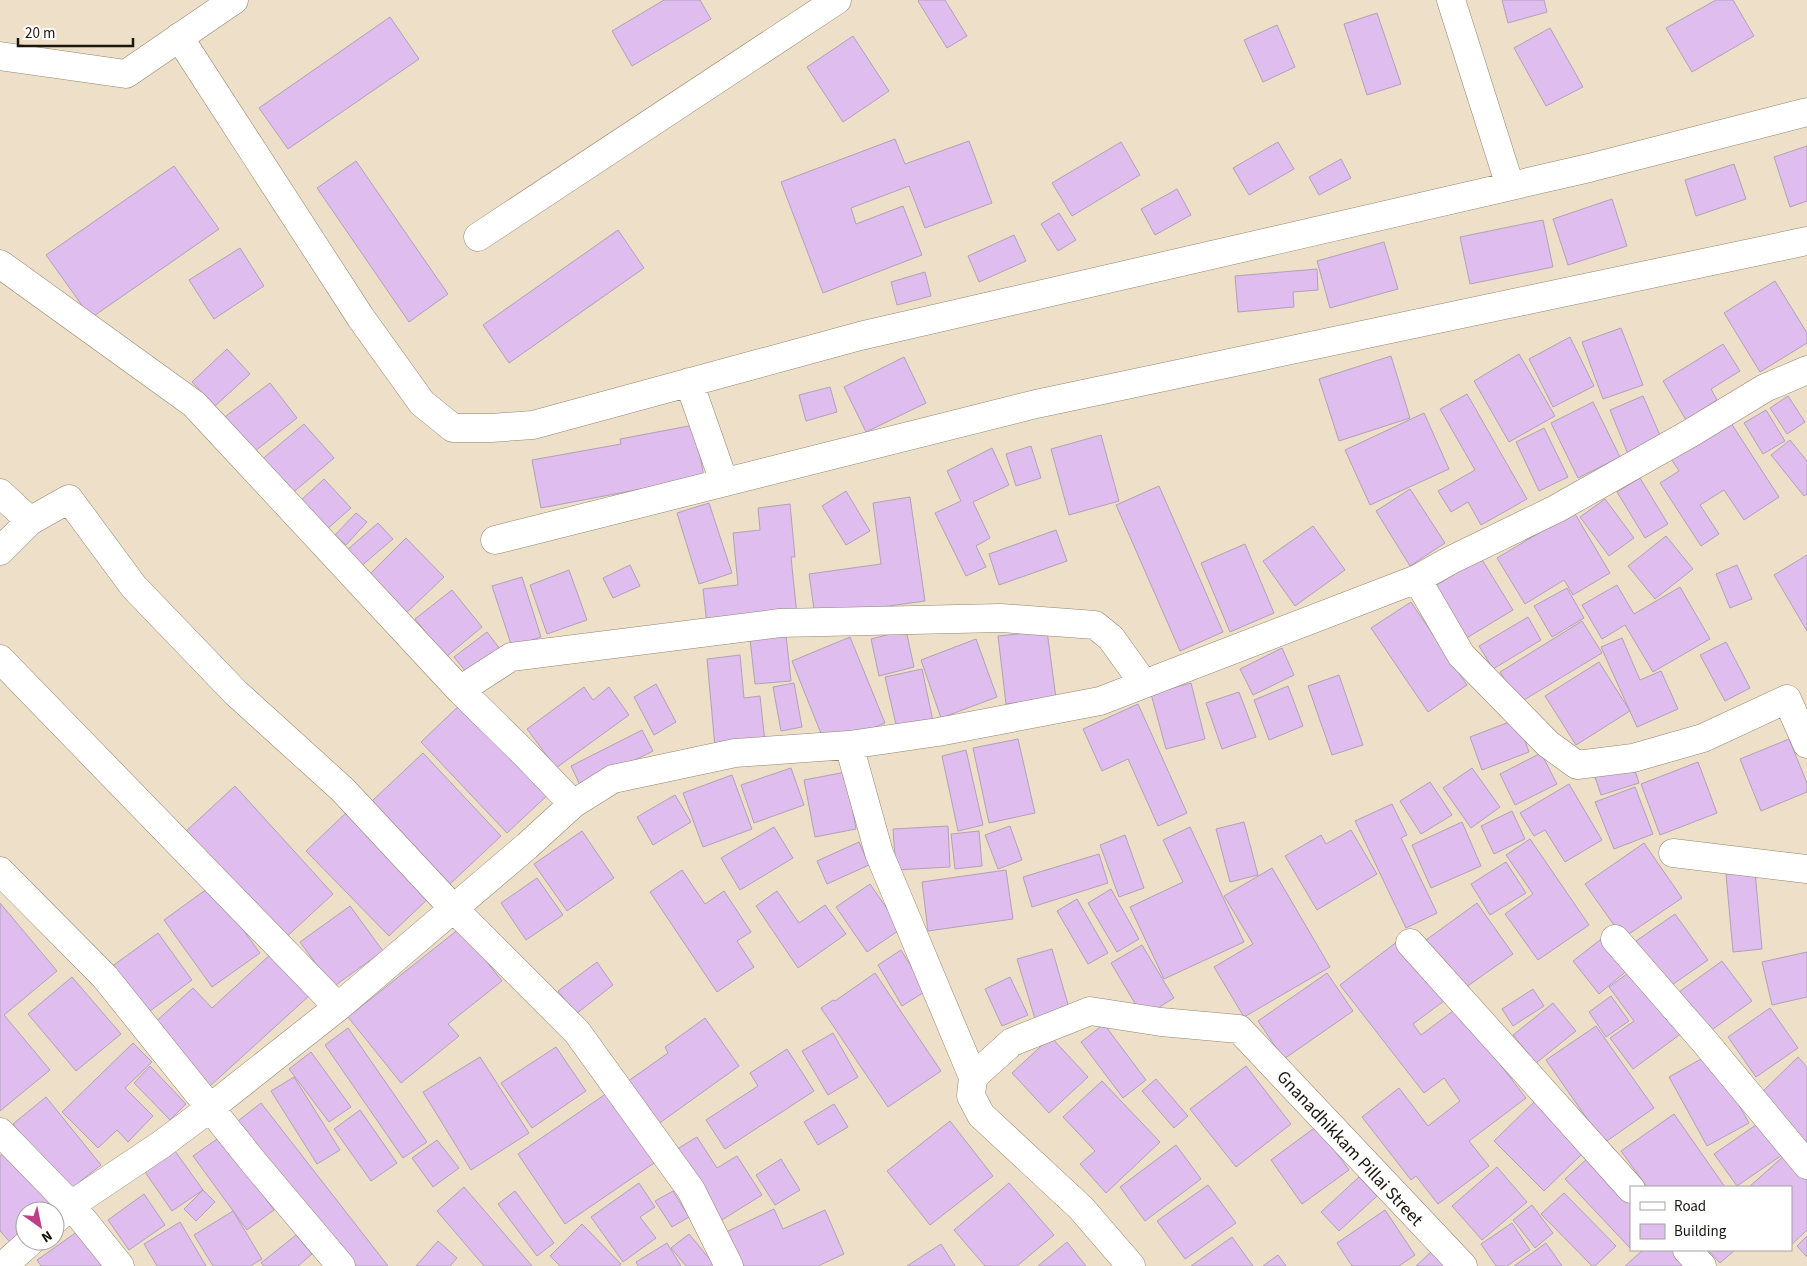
<svg xmlns="http://www.w3.org/2000/svg" width="1807" height="1266" font-family="'Source Sans 3',sans-serif">
<style>
.building{fill:#dfbdef;stroke:#b0a1b7}
.lines{fill:none;stroke-linecap:round;stroke-linejoin:round}
.minor-casing{stroke:#91846e;stroke-width:29}
.tertiary-casing{stroke:#91846e;stroke-width:29}
.minor{stroke:#fff;stroke-width:28}
.tertiary{stroke:#fff;stroke-width:28}
.labels{text-anchor:middle;stroke-width:4.5;stroke-linejoin:round;paint-order:stroke}
.street-label{font-size:18px;fill:#1c170e;stroke:#fff}
</style>
<rect width="100%" height="100%" fill="#eee0c8"/>
<!-- building -->
<path class="building" d="M 664,0 L 700,0 L 711,19 L 632,66 L 612,31 Z
M 919,0 L 945,0 L 967,36 L 947,48 L 918,1 Z
M 1502,0 L 1544,0 L 1547,12 L 1508,23 Z
M 1716,0 L 1733,0 L 1754,36 L 1692,72 L 1666,28 Z
M 1377,13 L 1401,84 L 1367,95 L 1344,24 Z
M 390,17 L 419,59 L 288,149 L 259,108 Z
M 1277,25 L 1295,67 L 1263,82 L 1244,40 Z
M 1550,28 L 1583,87 L 1546,106 L 1514,48 Z
M 853,36 L 889,91 L 843,122 L 807,67 Z
M 895,139 L 905,164 L 969,141 L 992,203 L 925,228 L 909,186 L 851,208 L 856,224 L 903,206 L 922,255 L 823,293 L 781,182 Z
M 1121,142 L 1140,175 L 1072,216 L 1052,183 Z
M 1278,142 L 1294,169 L 1249,195 L 1233,168 Z
M 1807,146 L 1807,201 L 1790,207 L 1774,157 Z
M 1341,159 L 1351,178 L 1319,195 L 1309,177 Z
M 356,161 L 448,294 L 409,322 L 317,188 Z
M 1734,164 L 1746,199 L 1696,216 L 1685,180 Z
M 174,166 L 219,229 L 91,318 L 46,255 Z
M 1177,189 L 1191,215 L 1155,235 L 1141,209 Z
M 1612,199 L 1627,246 L 1568,265 L 1553,219 Z
M 1059,213 L 1076,240 L 1058,251 L 1041,224 Z
M 1543,220 L 1553,267 L 1470,284 L 1460,237 Z
M 618,230 L 644,268 L 509,363 L 483,325 Z
M 1014,235 L 1026,261 L 979,282 L 968,256 Z
M 1384,242 L 1398,289 L 1330,308 L 1317,261 Z
M 240,248 L 264,286 L 214,319 L 189,280 Z
M 1317,269 L 1318,290 L 1293,292 L 1294,307 L 1238,312 L 1235,276 Z
M 925,272 L 931,296 L 897,305 L 891,282 Z
M 1775,281 L 1807,333 L 1807,343 L 1760,372 L 1724,313 Z
M 1621,328 L 1643,385 L 1603,399 L 1582,342 Z
M 1570,337 L 1594,386 L 1553,407 L 1529,359 Z
M 1723,344 L 1740,371 L 1711,389 L 1717,400 L 1686,420 L 1663,381 Z
M 227,349 L 250,374 L 215,406 L 192,382 Z
M 1519,354 L 1555,416 L 1509,442 L 1474,381 Z
M 1391,356 L 1410,418 L 1339,441 L 1319,379 Z
M 904,357 L 926,403 L 866,432 L 844,387 Z
M 270,383 L 297,418 L 250,455 L 222,419 Z
M 830,387 L 837,412 L 806,421 L 799,395 Z
M 1467,394 L 1527,499 L 1481,525 L 1468,502 L 1451,512 L 1438,491 L 1475,470 L 1440,409 Z
M 1643,396 L 1662,440 L 1628,454 L 1610,410 Z
M 1788,396 L 1805,422 L 1787,434 L 1770,408 Z
M 1593,402 L 1620,457 L 1578,478 L 1551,423 Z
M 1766,410 L 1785,441 L 1763,454 L 1744,423 Z
M 1424,413 L 1449,469 L 1370,505 L 1345,450 Z
M 1731,423 L 1779,497 L 1744,520 L 1724,490 L 1700,505 L 1719,534 L 1701,546 L 1660,483 L 1679,471 L 1668,454 L 1688,441 L 1693,448 Z
M 304,424 L 334,458 L 290,495 L 260,461 Z
M 694,425 L 704,477 L 541,508 L 532,460 L 621,444 L 620,439 Z
M 1544,428 L 1568,477 L 1539,491 L 1516,442 Z
M 1101,435 L 1119,501 L 1069,515 L 1051,449 Z
M 1790,440 L 1807,461 L 1807,494 L 1804,496 L 1771,455 Z
M 1031,446 L 1041,478 L 1016,486 L 1006,454 Z
M 992,448 L 1009,485 L 973,502 L 990,538 L 976,546 L 986,567 L 966,576 L 935,513 L 961,501 L 947,471 Z
M 1640,478 L 1668,524 L 1645,538 L 1617,492 Z
M 324,479 L 351,508 L 325,531 L 299,502 Z
M 1159,486 L 1223,632 L 1180,651 L 1116,505 Z
M 1410,489 L 1445,543 L 1410,566 L 1376,511 Z
M 846,491 L 870,531 L 846,545 L 822,506 Z
M 910,497 L 925,601 L 815,616 L 809,574 L 881,564 L 873,503 Z
M 1605,499 L 1634,538 L 1609,556 L 1580,517 Z
M 709,503 L 732,573 L 699,584 L 677,513 Z
M 790,504 L 795,557 L 791,557 L 797,615 L 707,625 L 703,589 L 738,585 L 733,533 L 760,530 L 758,508 Z
M 1574,512 L 1610,573 L 1573,595 L 1564,580 L 1525,604 L 1497,558 Z
M 356,513 L 367,522 L 346,545 L 335,535 Z
M 378,523 L 393,539 L 360,567 L 346,551 Z
M 1313,526 L 1345,570 L 1295,606 L 1263,561 Z
M 1056,530 L 1067,561 L 999,585 L 989,554 Z
M 1666,536 L 1693,569 L 1655,599 L 1628,566 Z
M 406,538 L 444,577 L 402,617 L 365,579 Z
M 1245,544 L 1274,613 L 1230,632 L 1201,563 Z
M 1807,555 L 1807,631 L 1774,575 Z
M 1481,558 L 1513,610 L 1465,639 L 1433,587 Z
M 630,565 L 640,586 L 613,598 L 603,578 Z
M 1737,565 L 1752,599 L 1730,608 L 1716,574 Z
M 569,570 L 587,620 L 547,634 L 530,585 Z
M 522,577 L 541,637 L 512,647 L 492,586 Z
M 1617,585 L 1634,614 L 1680,587 L 1710,639 L 1653,672 L 1625,625 L 1602,639 L 1582,605 Z
M 1567,588 L 1584,618 L 1552,637 L 1534,606 Z
M 452,590 L 482,627 L 446,657 L 415,619 Z
M 1411,602 L 1467,685 L 1428,712 L 1371,628 Z
M 1528,617 L 1541,640 L 1493,669 L 1479,646 Z
M 1582,621 L 1602,653 L 1519,703 L 1500,672 Z
M 906,630 L 914,667 L 879,676 L 871,639 Z
M 1047,631 L 1056,698 L 1006,704 L 998,636 Z
M 487,632 L 503,653 L 471,678 L 454,657 Z
M 786,635 L 791,681 L 755,684 L 750,639 Z
M 850,637 L 885,723 L 852,737 L 849,731 L 824,741 L 792,661 Z
M 1622,638 L 1640,680 L 1661,671 L 1678,709 L 1637,727 L 1601,647 Z
M 976,639 L 997,697 L 941,718 L 921,660 Z
M 1726,642 L 1750,688 L 1725,701 L 1700,655 Z
M 1282,648 L 1294,675 L 1253,695 L 1240,669 Z
M 740,655 L 744,698 L 760,696 L 765,742 L 715,747 L 707,659 Z
M 1599,662 L 1630,711 L 1576,745 L 1545,696 Z
M 922,669 L 933,721 L 897,729 L 885,677 Z
M 1339,675 L 1363,745 L 1332,755 L 1308,686 Z
M 794,683 L 802,727 L 781,731 L 773,687 Z
M 1191,683 L 1205,739 L 1166,749 L 1151,694 Z
M 656,684 L 676,722 L 654,735 L 634,697 Z
M 1288,686 L 1303,726 L 1269,740 L 1254,700 Z
M 584,687 L 593,700 L 609,687 L 629,715 L 556,768 L 527,729 Z
M 1239,692 L 1256,737 L 1222,749 L 1206,703 Z
M 464,701 L 551,792 L 507,833 L 421,742 Z
M 1138,704 L 1187,813 L 1158,826 L 1128,759 L 1102,771 L 1083,729 Z
M 1517,719 L 1529,752 L 1482,770 L 1470,737 Z
M 642,730 L 653,751 L 581,787 L 571,766 Z
M 1018,739 L 1035,813 L 989,823 L 973,748 Z
M 1789,739 L 1807,783 L 1807,792 L 1761,811 L 1740,759 Z
M 966,750 L 983,825 L 958,831 L 942,756 Z
M 423,753 L 501,836 L 450,884 L 372,801 Z
M 1541,753 L 1557,784 L 1515,805 L 1500,774 Z
M 1698,762 L 1717,813 L 1660,835 L 1641,784 Z
M 1633,764 L 1639,783 L 1601,795 L 1595,777 Z
M 791,768 L 804,805 L 754,823 L 741,785 Z
M 1472,768 L 1500,807 L 1471,828 L 1443,788 Z
M 846,772 L 856,829 L 815,837 L 804,780 Z
M 732,775 L 752,829 L 703,847 L 683,793 Z
M 1430,782 L 1452,815 L 1421,834 L 1400,801 Z
M 1569,784 L 1602,840 L 1565,862 L 1545,830 L 1534,836 L 1520,813 Z
M 235,786 L 333,894 L 283,940 L 184,833 Z
M 1635,787 L 1653,834 L 1614,849 L 1595,802 Z
M 675,795 L 691,822 L 653,845 L 637,817 Z
M 1392,804 L 1407,835 L 1401,838 L 1437,913 L 1406,928 L 1355,821 Z
M 350,809 L 433,894 L 389,936 L 306,851 Z
M 1512,811 L 1525,839 L 1494,854 L 1481,826 Z
M 1244,822 L 1258,875 L 1230,882 L 1216,829 Z
M 1462,822 L 1481,866 L 1431,888 L 1412,845 Z
M 948,826 L 950,867 L 896,870 L 893,829 Z
M 1010,826 L 1022,860 L 998,869 L 985,835 Z
M 774,827 L 793,858 L 740,890 L 721,858 Z
M 1190,827 L 1244,942 L 1164,979 L 1130,907 L 1183,882 L 1163,840 Z
M 1351,830 L 1377,874 L 1317,910 L 1285,856 L 1321,835 L 1326,844 Z
M 582,831 L 614,878 L 567,911 L 534,864 Z
M 979,831 L 982,866 L 955,869 L 951,834 Z
M 1125,835 L 1144,888 L 1119,897 L 1100,845 Z
M 1530,839 L 1589,925 L 1538,960 L 1505,914 L 1533,894 L 1506,855 Z
M 859,842 L 869,865 L 827,884 L 817,861 Z
M 1644,843 L 1682,898 L 1623,938 L 1585,884 Z
M 1099,854 L 1108,883 L 1032,907 L 1023,877 Z
M 1506,862 L 1526,893 L 1490,915 L 1471,884 Z
M 1272,868 L 1330,967 L 1244,1017 L 1214,967 L 1253,944 L 1224,896 Z
M 682,870 L 705,904 L 724,891 L 751,932 L 737,941 L 754,967 L 717,992 L 650,892 Z
M 1006,870 L 1013,919 L 928,931 L 922,882 Z
M 1755,871 L 1762,949 L 1733,952 L 1726,874 Z
M 537,878 L 563,915 L 526,940 L 501,903 Z
M 870,884 L 901,929 L 867,952 L 836,907 Z
M 211,886 L 260,953 L 212,987 L 164,920 Z
M 1111,889 L 1139,939 L 1117,952 L 1088,903 Z
M 777,891 L 799,923 L 825,905 L 846,934 L 798,968 L 756,906 Z
M 1077,899 L 1108,953 L 1088,964 L 1057,911 Z
M 0,903 L 57,971 L 4,1015 L 50,1070 L 0,1111 Z
M 1477,903 L 1513,954 L 1462,990 L 1426,940 Z
M 350,906 L 383,951 L 333,987 L 300,942 Z
M 1675,914 L 1708,960 L 1669,987 L 1636,941 Z
M 460,928 L 502,981 L 448,1024 L 459,1036 L 401,1083 L 348,1017 Z
M 158,933 L 192,980 L 146,1014 L 111,967 Z
M 1605,936 L 1630,968 L 1599,994 L 1573,961 Z
M 1402,938 L 1448,998 L 1413,1024 L 1421,1035 L 1457,1008 L 1526,1098 L 1469,1141 L 1489,1166 L 1438,1204 L 1416,1176 L 1411,1180 L 1362,1117 L 1399,1088 L 1428,1126 L 1460,1101 L 1444,1078 L 1424,1093 L 1340,985 Z
M 1142,945 L 1174,998 L 1143,1017 L 1111,963 Z
M 1052,949 L 1069,1008 L 1035,1019 L 1017,959 Z
M 901,950 L 926,991 L 902,1006 L 878,965 Z
M 1807,952 L 1807,997 L 1772,1005 L 1762,962 Z
M 272,953 L 310,995 L 210,1086 L 153,1024 L 193,988 L 212,1008 Z
M 1722,961 L 1752,1001 L 1709,1032 L 1679,992 Z
M 597,962 L 613,985 L 576,1014 L 558,991 Z
M 1635,968 L 1682,1033 L 1633,1069 L 1610,1038 L 1634,1021 L 1609,987 Z
M 875,973 L 941,1071 L 888,1107 L 821,1008 L 833,1000 L 835,1001 Z
M 1327,973 L 1353,1011 L 1284,1059 L 1258,1021 Z
M 72,977 L 121,1034 L 76,1071 L 28,1014 Z
M 1010,977 L 1028,1015 L 1002,1026 L 985,989 Z
M 1533,989 L 1544,1006 L 1513,1026 L 1502,1009 Z
M 1611,996 L 1629,1021 L 1606,1037 L 1589,1012 Z
M 1553,1003 L 1576,1031 L 1536,1063 L 1513,1035 Z
M 1770,1008 L 1798,1048 L 1756,1077 L 1728,1037 Z
M 705,1018 L 739,1066 L 654,1127 L 624,1084 L 668,1053 L 665,1047 Z
M 1104,1024 L 1146,1080 L 1123,1098 L 1081,1042 Z
M 1596,1026 L 1654,1108 L 1604,1143 L 1546,1060 Z
M 348,1028 L 427,1142 L 403,1158 L 325,1045 Z
M 833,1033 L 858,1077 L 828,1095 L 802,1051 Z
M 1051,1037 L 1088,1077 L 1049,1113 L 1012,1073 Z
M 133,1043 L 152,1062 L 125,1088 L 153,1116 L 128,1142 L 117,1130 L 98,1148 L 62,1112 Z
M 556,1047 L 586,1091 L 532,1128 L 501,1083 Z
M 787,1049 L 814,1091 L 725,1149 L 706,1120 L 758,1086 L 750,1073 Z
M 311,1052 L 351,1107 L 329,1122 L 289,1069 Z
M 1710,1054 L 1749,1123 L 1707,1146 L 1669,1077 Z
M 480,1057 L 529,1133 L 471,1170 L 423,1092 Z
M 1798,1057 L 1807,1067 L 1807,1147 L 1758,1096 Z
M 150,1066 L 186,1104 L 170,1120 L 134,1083 Z
M 1246,1066 L 1291,1124 L 1236,1167 L 1190,1109 Z
M 294,1077 L 340,1150 L 317,1164 L 271,1091 Z
M 1156,1079 L 1188,1116 L 1174,1128 L 1142,1091 Z
M 1102,1081 L 1160,1142 L 1106,1193 L 1080,1164 L 1095,1151 L 1063,1117 Z
M 613,1089 L 660,1159 L 565,1224 L 518,1154 Z
M 46,1097 L 101,1165 L 67,1192 L 13,1124 Z
M 1535,1101 L 1585,1151 L 1544,1191 L 1494,1141 Z
M 261,1103 L 388,1266 L 351,1266 L 238,1121 Z
M 834,1104 L 848,1127 L 818,1145 L 804,1122 Z
M 360,1110 L 397,1163 L 371,1181 L 334,1129 Z
M 1674,1114 L 1725,1187 L 1647,1187 L 1621,1151 Z
M 1763,1120 L 1785,1153 L 1737,1186 L 1714,1154 Z
M 950,1121 L 993,1176 L 930,1225 L 887,1171 Z
M 1317,1126 L 1349,1170 L 1302,1204 L 1271,1160 Z
M 220,1137 L 274,1210 L 247,1230 L 193,1156 Z
M 697,1137 L 717,1168 L 737,1156 L 762,1195 L 717,1223 L 672,1152 Z
M 437,1140 L 459,1168 L 433,1187 L 412,1158 Z
M 1176,1145 L 1201,1179 L 1145,1221 L 1120,1187 Z
M 8,1149 L 56,1200 L 44,1211 L 25,1211 L 25,1228 L 10,1242 L 0,1231 L 0,1156 Z
M 175,1151 L 203,1190 L 172,1211 L 145,1172 Z
M 1787,1153 L 1807,1175 L 1807,1230 L 1791,1245 L 1791,1187 L 1749,1187 Z
M 1589,1157 L 1631,1200 L 1630,1248 L 1565,1179 Z
M 781,1159 L 800,1190 L 775,1205 L 756,1175 Z
M 1497,1167 L 1527,1202 L 1482,1240 L 1452,1206 Z
M 1359,1177 L 1377,1196 L 1339,1231 L 1321,1212 Z
M 639,1183 L 655,1207 L 640,1217 L 656,1238 L 623,1262 L 591,1217 Z
M 1009,1183 L 1054,1235 L 1017,1266 L 985,1266 L 954,1230 Z
M 1208,1185 L 1236,1223 L 1185,1259 L 1157,1221 Z
M 464,1187 L 532,1266 L 484,1266 L 437,1211 Z
M 203,1190 L 215,1202 L 196,1221 L 184,1209 Z
M 515,1191 L 554,1243 L 537,1256 L 498,1204 Z
M 673,1191 L 689,1217 L 672,1227 L 655,1201 Z
M 1564,1193 L 1616,1246 L 1595,1266 L 1592,1266 L 1541,1214 Z
M 144,1194 L 165,1225 L 129,1250 L 108,1220 Z
M 1532,1205 L 1553,1233 L 1535,1248 L 1513,1220 Z
M 774,1209 L 783,1229 L 825,1210 L 844,1254 L 818,1266 L 741,1266 L 726,1232 Z
M 1385,1210 L 1415,1255 L 1399,1266 L 1352,1266 L 1337,1243 Z
M 233,1211 L 262,1259 L 250,1266 L 213,1266 L 194,1235 Z
M 180,1222 L 206,1266 L 157,1266 L 144,1244 Z
M 1512,1223 L 1530,1250 L 1507,1266 L 1496,1266 L 1481,1244 Z
M 582,1224 L 621,1264 L 619,1266 L 560,1266 L 550,1256 Z
M 81,1229 L 107,1266 L 41,1266 L 37,1260 Z
M 689,1234 L 713,1263 L 710,1266 L 686,1266 L 671,1248 Z
M 296,1235 L 312,1254 L 298,1266 L 264,1266 L 261,1263 Z
M 1807,1236 L 1807,1257 L 1797,1246 Z
M 1232,1237 L 1253,1266 L 1191,1266 Z
M 438,1241 L 457,1258 L 450,1266 L 416,1266 Z
M 1067,1242 L 1086,1266 L 1038,1266 Z
M 667,1243 L 681,1266 L 638,1266 L 636,1262 Z
M 1546,1243 L 1562,1266 L 1514,1266 Z
M 941,1244 L 955,1266 L 907,1266 Z
M 1643,1250 L 1678,1250 L 1692,1266 L 1625,1266 Z
M 1708,1250 L 1735,1250 L 1720,1263 Z
M 1432,1251 L 1445,1266 L 1416,1266 Z
M 1278,1255 L 1286,1266 L 1263,1266 Z"/>
<g class="lines">
<!-- minor casing -->
<g class="minor-casing">
<path id="minor" d="M 1451,0 L 1510,186
M 179,37 L 361,318 L 422,403 L 453,428 L 491,428 L 533,425 L 860,336 L 1589,168 L 1807,112
M 478,237 L 837,0
M 0,264 L 194,404 L 460,690 L 527,756 L 573,804
M 689,382 L 724,482
M 0,493 L 30,521 L 69,499 L 134,587 L 236,693 L 343,790 L 453,908 L 577,1032 L 691,1190 L 729,1266
M 495,540 L 1036,404 L 1807,241
M 0,551 L 30,521
M 1417,579 L 1461,655 L 1548,744 L 1577,765 L 1633,758 L 1703,738 L 1787,699 L 1807,744
M 0,659 L 338,1007
M 460,690 L 511,657 L 780,623 L 1001,618 L 1095,625 L 1111,638 L 1144,684
M 849,745 L 879,853 L 973,1077
M 1673,853 L 1807,869
M 0,871 L 105,977 L 255,1164 L 341,1266
M 1615,939 L 1704,1041 L 1807,1165
M 1410,943 L 1631,1189
M 0,1132 L 71,1205 L 120,1266
M 55,1220 L 71,1205 L 162,1144 L 210,1108 L 338,1007 L 527,846 L 573,804 L 613,779 L 735,753 L 849,745 L 938,732 L 1100,701 L 1417,579 L 1451,560 L 1556,509 L 1689,434 L 1765,388 L 1807,370
M 1687,1250 L 1702,1266
M 3,1266 L 31,1241
M 1131,1266 L 1081,1208 L 981,1115 L 971,1096 L 973,1077 L 1012,1042 L 1090,1011 L 1161,1022 L 1239,1029 L 1463,1266"/>
</g>
<!-- tertiary casing -->
<g class="tertiary-casing">
<path id="tertiary" d="M 0,56 L 126,74 L 234,0"/>
</g>
<!-- minor -->
<use href="#minor" class="minor"/>
<!-- tertiary -->
<use href="#tertiary" class="tertiary"/>
</g>
<g class="labels">
<!-- street labels -->
<g class="street-label">
<text transform="translate(1350 1148) rotate(47)" y="6">Gnanadhikkam Pillai Street</text>
</g>
</g>
<!-- legend -->
<rect x="1630" y="1186" width="162" height="65" fill="#ffffff" stroke="#a4a29f"/>
<rect x="1640" y="1202" width="25" height="8" fill="#ffffff" stroke="#a4a29f"/>
<text x="1674" y="1211" font-size="15" fill="#1c170e">Road</text>
<rect x="1640" y="1224" width="25" height="15" fill="#dfbdef" stroke="#a4a29f"/>
<text x="1674" y="1236" font-size="15" fill="#1c170e">Building</text>
<!-- north arrow -->
<g transform="translate(40 1226) rotate(147)"><circle r="24" fill="#ffffff" stroke="#a4a29f"/>
<path d="M0-4L9 19L0 12L-9 19Z" fill="#be3e88"/>
<text y="-8" font-size="14" font-weight="bold" text-anchor="middle" fill="#1c170e">N</text>
</g>
<!-- scale -->
<path d="M18 38v8h115v-8" fill="none" stroke="#1c170e" stroke-width="2.5"/>
<text x="25" y="38" font-size="15" fill="#1c170e" stroke="#ffffff" stroke-width="4" paint-order="stroke">20 m</text>
</svg>
